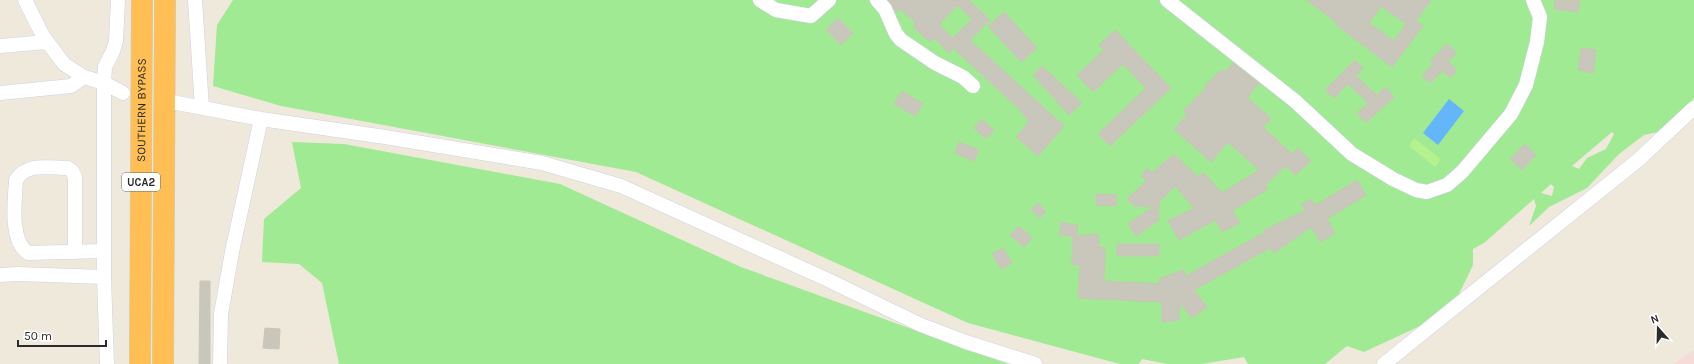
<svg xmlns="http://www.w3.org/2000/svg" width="1694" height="364" font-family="Karla,sans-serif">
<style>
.medical{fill:#f5dcd8}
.green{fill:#a0ea93;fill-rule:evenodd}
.pitch{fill:#b4f28d}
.water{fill:#64b6fa}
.building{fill:#c9c6bb;stroke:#cac6b5;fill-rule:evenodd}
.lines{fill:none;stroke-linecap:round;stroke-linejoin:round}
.minor-casing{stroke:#d0d0e5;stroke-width:15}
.highway-casing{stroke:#ccc;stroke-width:22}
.minor{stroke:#fff;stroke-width:14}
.highway{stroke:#ffbf55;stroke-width:21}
.labels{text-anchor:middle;stroke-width:3;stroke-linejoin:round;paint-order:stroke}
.shield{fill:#fff;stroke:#6b6b6b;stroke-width:1}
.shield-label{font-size:11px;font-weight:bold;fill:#2b2b2b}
.street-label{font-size:12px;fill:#2b2b2b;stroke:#fff}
</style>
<rect width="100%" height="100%" fill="#eee9db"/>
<!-- medical -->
<path class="medical" d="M 1694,350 L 1694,364 L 1673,364 Z"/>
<!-- green -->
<path class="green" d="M 233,0 L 1694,0 L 1694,98 L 1680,113 L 1658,132 L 1644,135 L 1619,154 L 1587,188 L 1549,207 L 1529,226 L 1536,206 L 1534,199 L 1484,243 L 1473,249 L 1473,265 L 1459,294 L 1420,326 L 1364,352 L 1347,346 L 1325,364 L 1248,364 L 1244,357 L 1202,364 L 1167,364 L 1142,359 L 1139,364 L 1120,364 L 968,323 L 636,172 L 281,106 L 213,86 L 217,25 ZM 1612,132 L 1614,134 L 1606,149 L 1587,158 L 1579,169 L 1572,166 ZM 1551,184 L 1554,187 L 1552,196 L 1541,193 Z
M 292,142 L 344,144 L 560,184 L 741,267 L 1008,364 L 339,364 L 322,283 L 299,264 L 262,262 L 264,219 L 301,188 Z"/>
<!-- pitch -->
<path class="pitch" d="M 1414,138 L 1441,159 L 1435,167 L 1409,146 Z"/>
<!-- water -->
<path class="water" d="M 1449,99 L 1464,111 L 1438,145 L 1423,133 Z"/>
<!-- building -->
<path class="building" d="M 888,0 L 969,0 L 990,20 L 970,40 L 1064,126 L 1038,156 L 1016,137 L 1029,122 L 1019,109 L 953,48 L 949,53 L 934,38 L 930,42 L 913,27 L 916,23 L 900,9 L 896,12 ZM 957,5 L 972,19 L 953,38 L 939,25 Z
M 1307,0 L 1431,0 L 1416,21 L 1423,26 L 1392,67 L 1335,24 L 1336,22 ZM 1381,6 L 1406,24 L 1394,41 L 1369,23 Z
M 1555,0 L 1580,0 L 1578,12 L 1554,9 Z
M 1004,12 L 1037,48 L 1021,62 L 988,26 Z
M 838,18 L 853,33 L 841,45 L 826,30 Z
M 1115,30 L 1171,88 L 1110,146 L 1098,134 L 1146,88 L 1123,64 L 1093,92 L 1077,75 L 1104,50 L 1099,45 Z
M 1447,44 L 1457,53 L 1448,61 L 1457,70 L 1450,78 L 1443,71 L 1430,83 L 1422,75 L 1433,64 L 1430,61 Z
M 1581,48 L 1596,50 L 1593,73 L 1578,70 Z
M 1355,60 L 1363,68 L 1356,76 L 1377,95 L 1386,87 L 1394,97 L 1366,123 L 1357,113 L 1368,103 L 1348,84 L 1334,98 L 1325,90 Z
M 1233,63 L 1259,83 L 1247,98 L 1271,118 L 1263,127 L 1292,154 L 1298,148 L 1311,161 L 1295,175 L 1286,166 L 1265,185 L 1268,189 L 1232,211 L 1240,223 L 1222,232 L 1215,220 L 1179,240 L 1168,221 L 1194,208 L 1175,186 L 1159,202 L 1159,220 L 1136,236 L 1128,224 L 1153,207 L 1134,206 L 1127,199 L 1147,180 L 1141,176 L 1147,168 L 1152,173 L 1174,154 L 1198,177 L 1203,172 L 1222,193 L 1259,170 L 1228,142 L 1211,162 L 1174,129 L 1187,115 L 1183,111 L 1206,88 L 1204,87 L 1222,69 L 1225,72 Z
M 1042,66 L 1082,103 L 1069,115 L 1033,75 Z
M 902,91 L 923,104 L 915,116 L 894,104 Z
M 982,119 L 994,130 L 986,139 L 974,128 Z
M 959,142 L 979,150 L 974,161 L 955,153 Z
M 1525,144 L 1536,155 L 1522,170 L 1510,159 Z
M 1357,180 L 1366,195 L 1327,219 L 1335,233 L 1321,242 L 1311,227 L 1274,253 L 1270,248 L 1194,290 L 1207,307 L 1192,318 L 1180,303 L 1179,320 L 1162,322 L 1162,302 L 1078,298 L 1080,265 L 1072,264 L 1073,237 L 1059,234 L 1062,222 L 1078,226 L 1076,236 L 1098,234 L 1099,247 L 1105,248 L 1104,281 L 1160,284 L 1159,279 L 1183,270 L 1186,276 L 1265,232 L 1264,230 L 1306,210 L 1301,205 L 1310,199 L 1316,205 Z
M 1096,194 L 1117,195 L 1116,206 L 1096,205 Z
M 1038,203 L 1046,211 L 1040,218 L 1031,210 Z
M 1019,226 L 1032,238 L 1024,247 L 1010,235 Z
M 1117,244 L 1159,244 L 1159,256 L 1117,256 Z
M 1003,248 L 1012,263 L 1001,269 L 992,254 Z
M 200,281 L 210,281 L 210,364 L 199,364 Z
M 265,328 L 280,329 L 279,349 L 263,348 Z"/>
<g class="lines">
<!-- minor casing -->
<g class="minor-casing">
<path id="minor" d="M 25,0 L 43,36 L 64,64 L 84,77 L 104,83 L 123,93
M 195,0 L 202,108
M 760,0 L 776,10 L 811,16 L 829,0
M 877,0 L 885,9 L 896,34 L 901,40 L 935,63 L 963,77 L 973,86
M 1167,0 L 1295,101 L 1352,154 L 1393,179 L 1416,190 L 1427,192 L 1447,185 L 1462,172 L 1511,114 L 1526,85 L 1537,42 L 1540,17 L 1533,0
M 0,46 L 47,42
M 0,93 L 71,86 L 84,77
M 172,102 L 261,119 L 385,137 L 542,163 L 621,186 L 826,279 L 921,325 L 966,342 L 1035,364
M 75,252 L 75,177 L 72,171 L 68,168 C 49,168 27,162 16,180 C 15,200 9,240 28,253 L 104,251
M 0,275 L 17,274 L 104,277
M 107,364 L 104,277 L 104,83 L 105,67 L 113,51 L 116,41 L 118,0
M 220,364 L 221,314 L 232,252 L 261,119
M 1384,364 L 1637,161 L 1694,108"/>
</g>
<!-- highway casing -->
<g class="highway-casing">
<g id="highway">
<path id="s1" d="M 140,364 L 142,0"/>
<path d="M 163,364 L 165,0"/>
</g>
</g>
<!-- minor -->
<use href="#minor" class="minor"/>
<!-- highway -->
<use href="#highway" class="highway"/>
</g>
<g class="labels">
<!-- shield labels -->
<rect class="shield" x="122" y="173" width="38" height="18" rx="3"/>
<g class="shield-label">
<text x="141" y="186">UCA2</text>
</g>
<!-- street labels -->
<g class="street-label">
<text dy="4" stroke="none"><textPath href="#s1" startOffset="254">SOUTHERN BYPASS</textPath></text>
</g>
</g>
<!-- north arrow -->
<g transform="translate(1658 328) rotate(340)" stroke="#ffffff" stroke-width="3" paint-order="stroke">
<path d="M0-3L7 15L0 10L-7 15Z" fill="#2b2b2b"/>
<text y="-6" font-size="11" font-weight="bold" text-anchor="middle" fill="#2b2b2b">N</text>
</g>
<!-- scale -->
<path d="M18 340v6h88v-6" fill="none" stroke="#2b2b2b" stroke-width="2"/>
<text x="24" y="340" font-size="12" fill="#2b2b2b" stroke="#ffffff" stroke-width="3" paint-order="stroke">50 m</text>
</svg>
